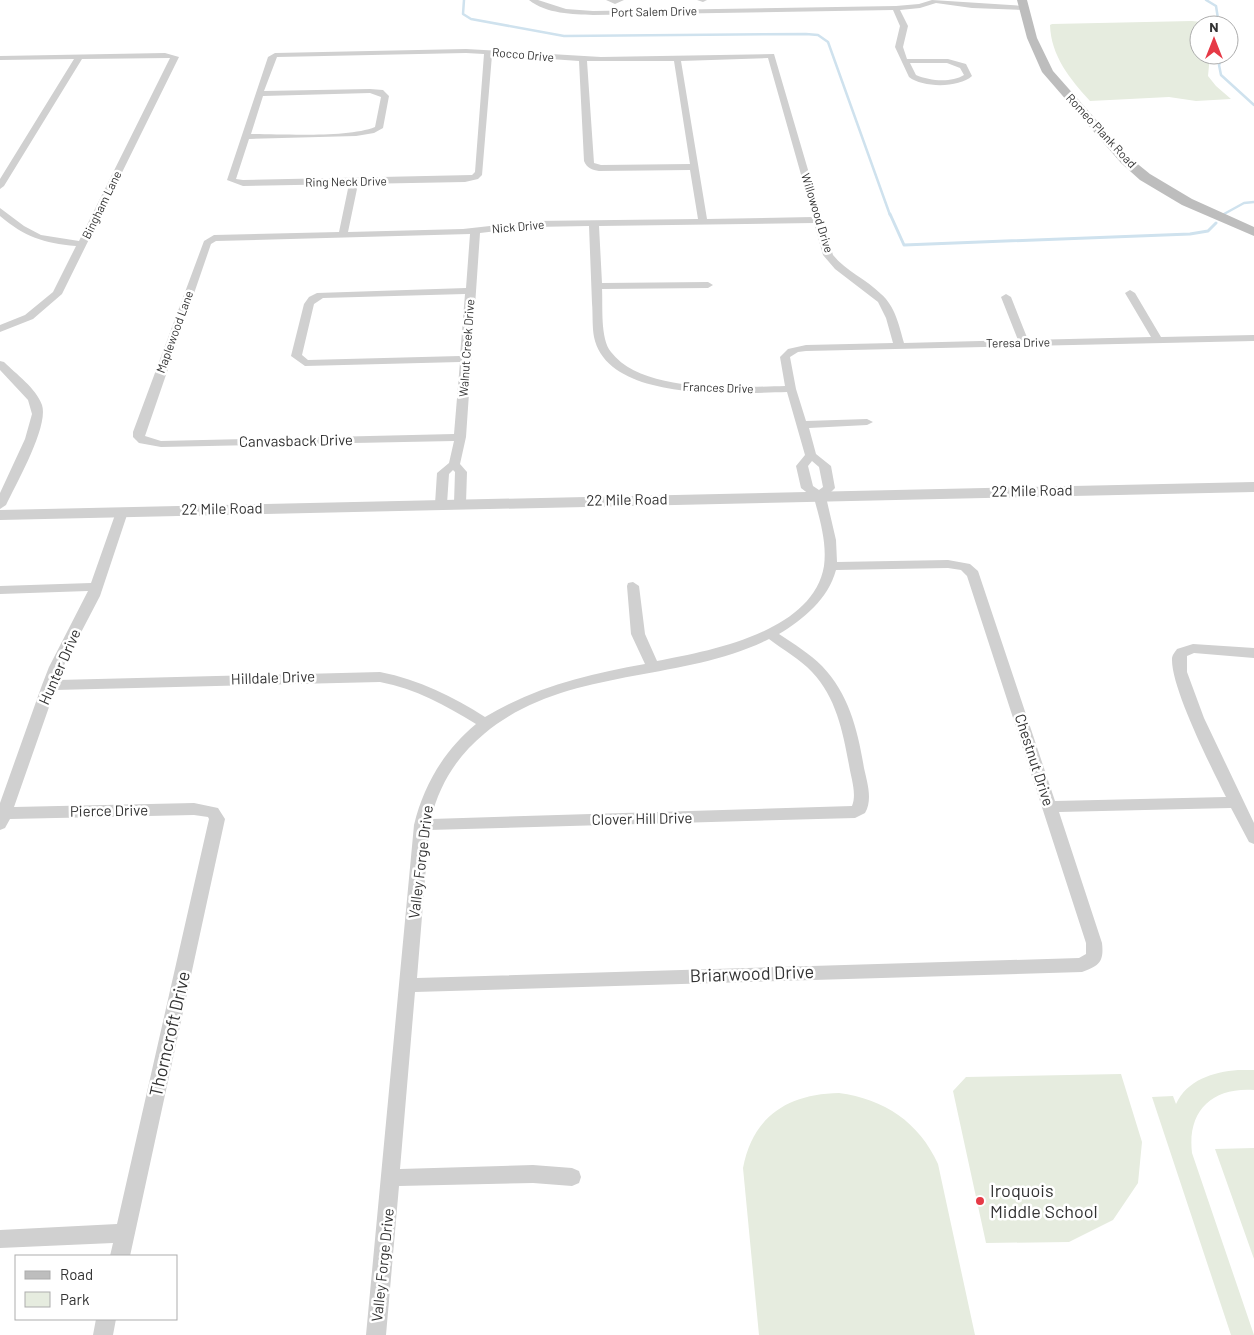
<svg xmlns="http://www.w3.org/2000/svg" width="1254" height="1335" font-family="Barlow,sans-serif">
<style>
.green{fill:#e6ecdf}
.lines{fill:none;stroke-linecap:round;stroke-linejoin:round}
.stream-far1{stroke:#cfe2ee;stroke-width:2.5}
.stream{stroke:#cfe2ee;stroke-width:3}
.minor{fill:#d0d0d0;fill-rule:evenodd}
.tertiary{fill:#d0d0d0;fill-rule:evenodd}
.secondary{fill:#bdbdbd;fill-rule:evenodd}
.poi-dot{fill:#e63946;stroke:#fff;stroke-width:2}
.labels{text-anchor:middle;stroke-width:5;stroke-linejoin:round;paint-order:stroke}
.far-street-label{font-size:12px;fill:#333;stroke:#fff}
.street-label{font-size:15px;fill:#333;stroke:#fff}
.near-street-label{font-size:18px;fill:#333;stroke:#fff}
.near-poi-label{font-size:18px;fill:#333;stroke:#fff;text-anchor:start}
</style>
<rect width="100%" height="100%" fill="#fff"/>
<!-- green -->
<path class="green" d="M 1192,21 L 1201,22 L 1207,25 L 1199,25 L 1199,55 L 1210,55 L 1208,76 L 1216,86 L 1231,99 L 1196,101 L 1169,97 L 1090,101 C 1070,79 1051,56 1050,25 L 1052,24 Z
M 1238,1070 L 1254,1070 L 1254,1090 C 1212,1087 1187,1111 1192,1153 L 1254,1335 L 1231,1335 L 1152,1097 L 1173,1096 L 1176,1104 C 1187,1080 1213,1072 1238,1070 Z
M 1121,1074 L 1142,1142 L 1138,1183 L 1113,1220 L 1069,1242 L 986,1243 L 953,1091 L 966,1077 Z
M 839,1093 C 884,1099 919,1122 938,1164 L 975,1335 L 759,1335 L 743,1168 C 753,1116 788,1094 839,1093 Z
M 1254,1148 L 1254,1259 L 1215,1149 Z"/>
<g class="lines">
<!-- stream-far1 -->
<path class="stream-far1" d="M 464,0 L 463,14 L 471,19 L 564,36 L 806,34 L 818,35 L 828,42 L 890,215
M 1206,0 L 1216,6 L 1219,25
M 1223,55 L 1219,65 L 1221,75 L 1254,105
M 1224,214 L 1244,203 L 1254,202"/>
<!-- stream -->
<path class="stream" d="M 890,214 L 904,245 L 1190,234 L 1208,231 L 1216,223"/>
<!-- minor -->
<path class="minor" d="M 529,0 L 538,0 L 566,9 L 593,11 L 896,6 L 919,4 L 932,0 L 1024,6 L 1028,8 L 1024,10 L 972,8 L 936,3 L 920,8 L 900,10 L 908,26 L 903,47 L 907,59 L 948,59 L 966,64 L 972,76 C 959,88 923,88 909,77 L 895,47 L 900,26 L 893,10 L 593,15 C 573,14 546,14 529,0 ZM 910,63 L 947,63 L 960,68 L 964,75 C 951,83 930,81 916,75 Z
M 606,0 L 624,0 L 615,4 Z
M 697,0 L 707,0 L 703,2 Z
M 466,49 L 601,57 L 774,54 L 833,255 C 846,271 866,279 881,294 C 895,306 899,325 904,343 L 1018,340 L 1001,297 L 1006,294 L 1011,297 L 1028,340 L 1151,337 L 1125,293 L 1130,290 L 1135,293 L 1161,337 L 1254,335 L 1254,341 L 806,351 L 798,352 L 790,357 L 796,389 L 806,421 L 867,419 L 873,422 L 867,425 L 809,428 L 816,454 L 831,466 L 835,488 L 826,497 L 836,540 L 837,562 L 948,560 L 970,564 L 978,571 L 1055,801 L 1226,797 C 1212,769 1171,688 1172,659 C 1172,655 1175,652 1177,649 L 1193,644 L 1254,648 L 1254,658 L 1194,653 L 1187,656 L 1187,672 L 1204,718 L 1254,823 L 1254,844 L 1249,842 L 1231,808 L 1059,812 L 1102,943 C 1104,961 1100,966 1082,972 L 415,992 L 400,1169 L 533,1165 L 572,1168 L 579,1171 L 581,1177 L 579,1183 L 572,1186 L 533,1183 L 399,1186 L 386,1335 L 366,1335 L 414,825 C 424,784 444,751 476,724 C 445,705 416,689 380,682 L 55,690 L 14,807 L 194,803 L 218,808 L 225,819 L 130,1256 L 110,1256 L 113,1243 L 0,1248 L 0,1230 L 117,1224 L 209,819 L 208,817 L 194,815 L 10,819 L 5,828 L 0,830 L 0,803 L 42,685 L 49,667 L 88,591 L 0,594 L 0,586 L 91,583 L 116,512 L 122,508 L 126,509 L 128,512 L 100,596 L 63,667 L 58,680 L 380,672 C 420,680 452,696 485,717 C 535,687 588,674 645,664 L 631,634 L 627,586 L 628,583 L 633,582 L 639,586 L 645,634 L 657,661 C 710,651 813,632 824,566 C 827,543 820,520 814,498 L 801,488 L 796,466 L 805,455 L 787,392 C 736,393 608,403 594,337 C 592,326 593,314 592,303 C 591,277 590,252 589,226 L 533,227 L 480,233 L 466,437 L 460,464 L 467,472 L 466,503 L 464,506 L 460,507 L 454,503 L 455,472 L 453,470 L 449,474 L 447,504 L 441,508 L 435,504 L 437,473 L 449,463 L 454,441 L 161,447 L 139,443 L 133,437 L 133,432 L 204,241 L 214,235 L 339,232 L 349,184 L 243,186 L 227,180 L 268,57 L 275,53 ZM 466,53 L 484,54 L 475,172 L 472,175 L 243,180 L 236,179 L 249,139 L 356,136 L 374,133 L 383,128 L 389,96 L 383,90 L 370,89 L 264,91 L 277,57 ZM 492,55 L 579,61 L 584,161 C 587,168 592,170 599,171 L 690,170 L 698,219 L 533,221 L 463,229 L 348,232 L 358,184 L 465,182 L 478,179 L 482,175 ZM 768,58 L 813,217 L 707,219 L 681,61 ZM 587,61 L 674,61 L 690,164 L 601,165 L 594,163 ZM 370,93 L 381,97 L 375,127 C 348,138 282,134 251,134 L 263,96 ZM 814,223 L 823,255 L 835,269 L 878,302 L 886,318 L 893,343 L 806,345 L 788,349 L 780,357 L 785,386 C 738,387 643,394 611,352 C 600,339 603,306 602,289 L 708,288 L 713,285 L 708,282 L 602,283 L 599,226 ZM 470,234 L 466,288 L 317,293 L 309,297 L 304,304 L 291,356 L 305,366 L 460,362 L 454,434 L 161,441 L 145,436 L 211,244 L 216,241 ZM 465,294 L 460,356 L 308,360 L 302,355 L 314,304 L 323,298 ZM 812,461 L 819,467 L 823,487 L 819,490 L 813,486 L 808,466 ZM 948,568 L 961,570 L 967,576 L 1086,943 L 1086,954 L 1079,958 L 417,978 L 429,830 L 855,818 L 865,813 C 873,799 867,782 864,768 C 858,731 849,694 822,666 C 810,654 794,644 779,634 C 804,619 828,599 836,570 ZM 769,639 C 783,650 800,659 812,672 C 836,697 843,732 849,765 C 851,778 857,794 852,806 L 431,819 C 439,785 457,756 484,734 C 565,666 678,684 769,639 Z
M 165,53 L 179,57 L 62,294 L 33,319 L 0,332 L 0,325 L 25,315 L 53,292 L 76,246 C 43,243 25,237 0,216 L 0,208 L 24,226 L 41,235 L 79,241 L 170,58 L 82,59 L 4,186 L 0,189 L 0,179 L 74,59 L 0,60 L 0,56 Z
M 0,361 L 4,362 C 16,374 36,388 42,405 C 49,426 16,484 6,505 L 0,509 L 0,493 L 25,439 L 32,414 L 28,400 L 0,370 Z
M 96,1319 L 116,1319 L 113,1335 L 93,1335 Z"/>
<!-- tertiary -->
<path class="tertiary" d="M 1254,482 L 1254,492 L 0,520 L 0,510 Z"/>
<!-- secondary -->
<path class="secondary" d="M 1017,0 L 1027,0 L 1037,38 L 1053,71 L 1129,157 L 1150,174 L 1192,199 L 1254,227 L 1254,236 L 1182,205 L 1140,180 L 1121,163 L 1042,72 L 1027,38 Z"/>
</g>
<!-- markers -->
<circle class="poi-dot" cx="980" cy="1201" r="5"/>
<g class="labels">
<!-- far-street labels -->
<g class="far-street-label">
<text transform="translate(654 12) rotate(-1)" y="4">Port Salem Drive</text>
<text transform="translate(523 55) rotate(5)" y="4">Rocco Drive</text>
<text transform="translate(1101 131) rotate(47)" y="4">Romeo Plank Road</text>
<text transform="translate(346 182) rotate(-1)" y="4">Ring Neck Drive</text>
<text transform="translate(102 205) rotate(-64)" y="4">Bingham Lane</text>
<text transform="translate(817 213) rotate(73)" y="4">Willowood Drive</text>
<text transform="translate(518 227) rotate(-5)" y="4">Nick Drive</text>
<text transform="translate(175 332) rotate(-70)" y="4">Maplewood Lane</text>
<text transform="translate(1018 343) rotate(-1)" y="4">Teresa Drive</text>
<text transform="translate(467 348) rotate(-86)" y="4">Walnut Creek Drive</text>
<text transform="translate(718 388) rotate(2)" y="4">Frances Drive</text>
</g>
<!-- street labels -->
<g class="street-label">
<text transform="translate(296 441) rotate(-1)" y="5">Canvasback Drive</text>
<text transform="translate(1032 491) rotate(-1)" y="5">22 Mile Road</text>
<text transform="translate(627 500) rotate(-1)" y="5">22 Mile Road</text>
<text transform="translate(222 509) rotate(-1)" y="5">22 Mile Road</text>
<text transform="translate(60 667) rotate(-66)" y="5">Hunter Drive</text>
<text transform="translate(273 678) rotate(-2)" y="5">Hilldale Drive</text>
<text transform="translate(1034 760) rotate(72)" y="5">Chestnut Drive</text>
<text transform="translate(109 811) rotate(-1)" y="5">Pierce Drive</text>
<text transform="translate(642 819) rotate(-1)" y="5">Clover Hill Drive</text>
<text transform="translate(421 862) rotate(-83)" y="5">Valley Forge Drive</text>
<text transform="translate(383 1265) rotate(-84)" y="5">Valley Forge Drive</text>
</g>
<!-- near-street labels -->
<g class="near-street-label">
<text transform="translate(752 974) rotate(-2)" y="6">Briarwood Drive</text>
<text transform="translate(170 1034) rotate(-77)" y="6">Thorncroft Drive</text>
</g>
<!-- near-poi labels -->
<g class="near-poi-label">
<text x="990" y="1197">Iroquois<tspan x="990" dy="21">Middle School</tspan></text>
</g>
</g>
<!-- legend -->
<rect x="15" y="1255" width="162" height="65" fill="#ffffff" stroke="#adadad"/>
<rect x="25" y="1271" width="25" height="8" fill="#bdbdbd" stroke="#adadad"/>
<text x="60" y="1280" font-size="15" fill="#333333">Road</text>
<rect x="25" y="1292" width="25" height="15" fill="#e6ecdf" stroke="#adadad"/>
<text x="60" y="1305" font-size="15" fill="#333333">Park</text>
<!-- north arrow -->
<g transform="translate(1214 40)"><circle r="24" fill="#ffffff" stroke="#adadad"/>
<path d="M0-4L9 19L0 12L-9 19Z" fill="#e63946"/>
<text y="-8" font-size="14" font-weight="bold" text-anchor="middle" fill="#333333">N</text>
</g>
</svg>
